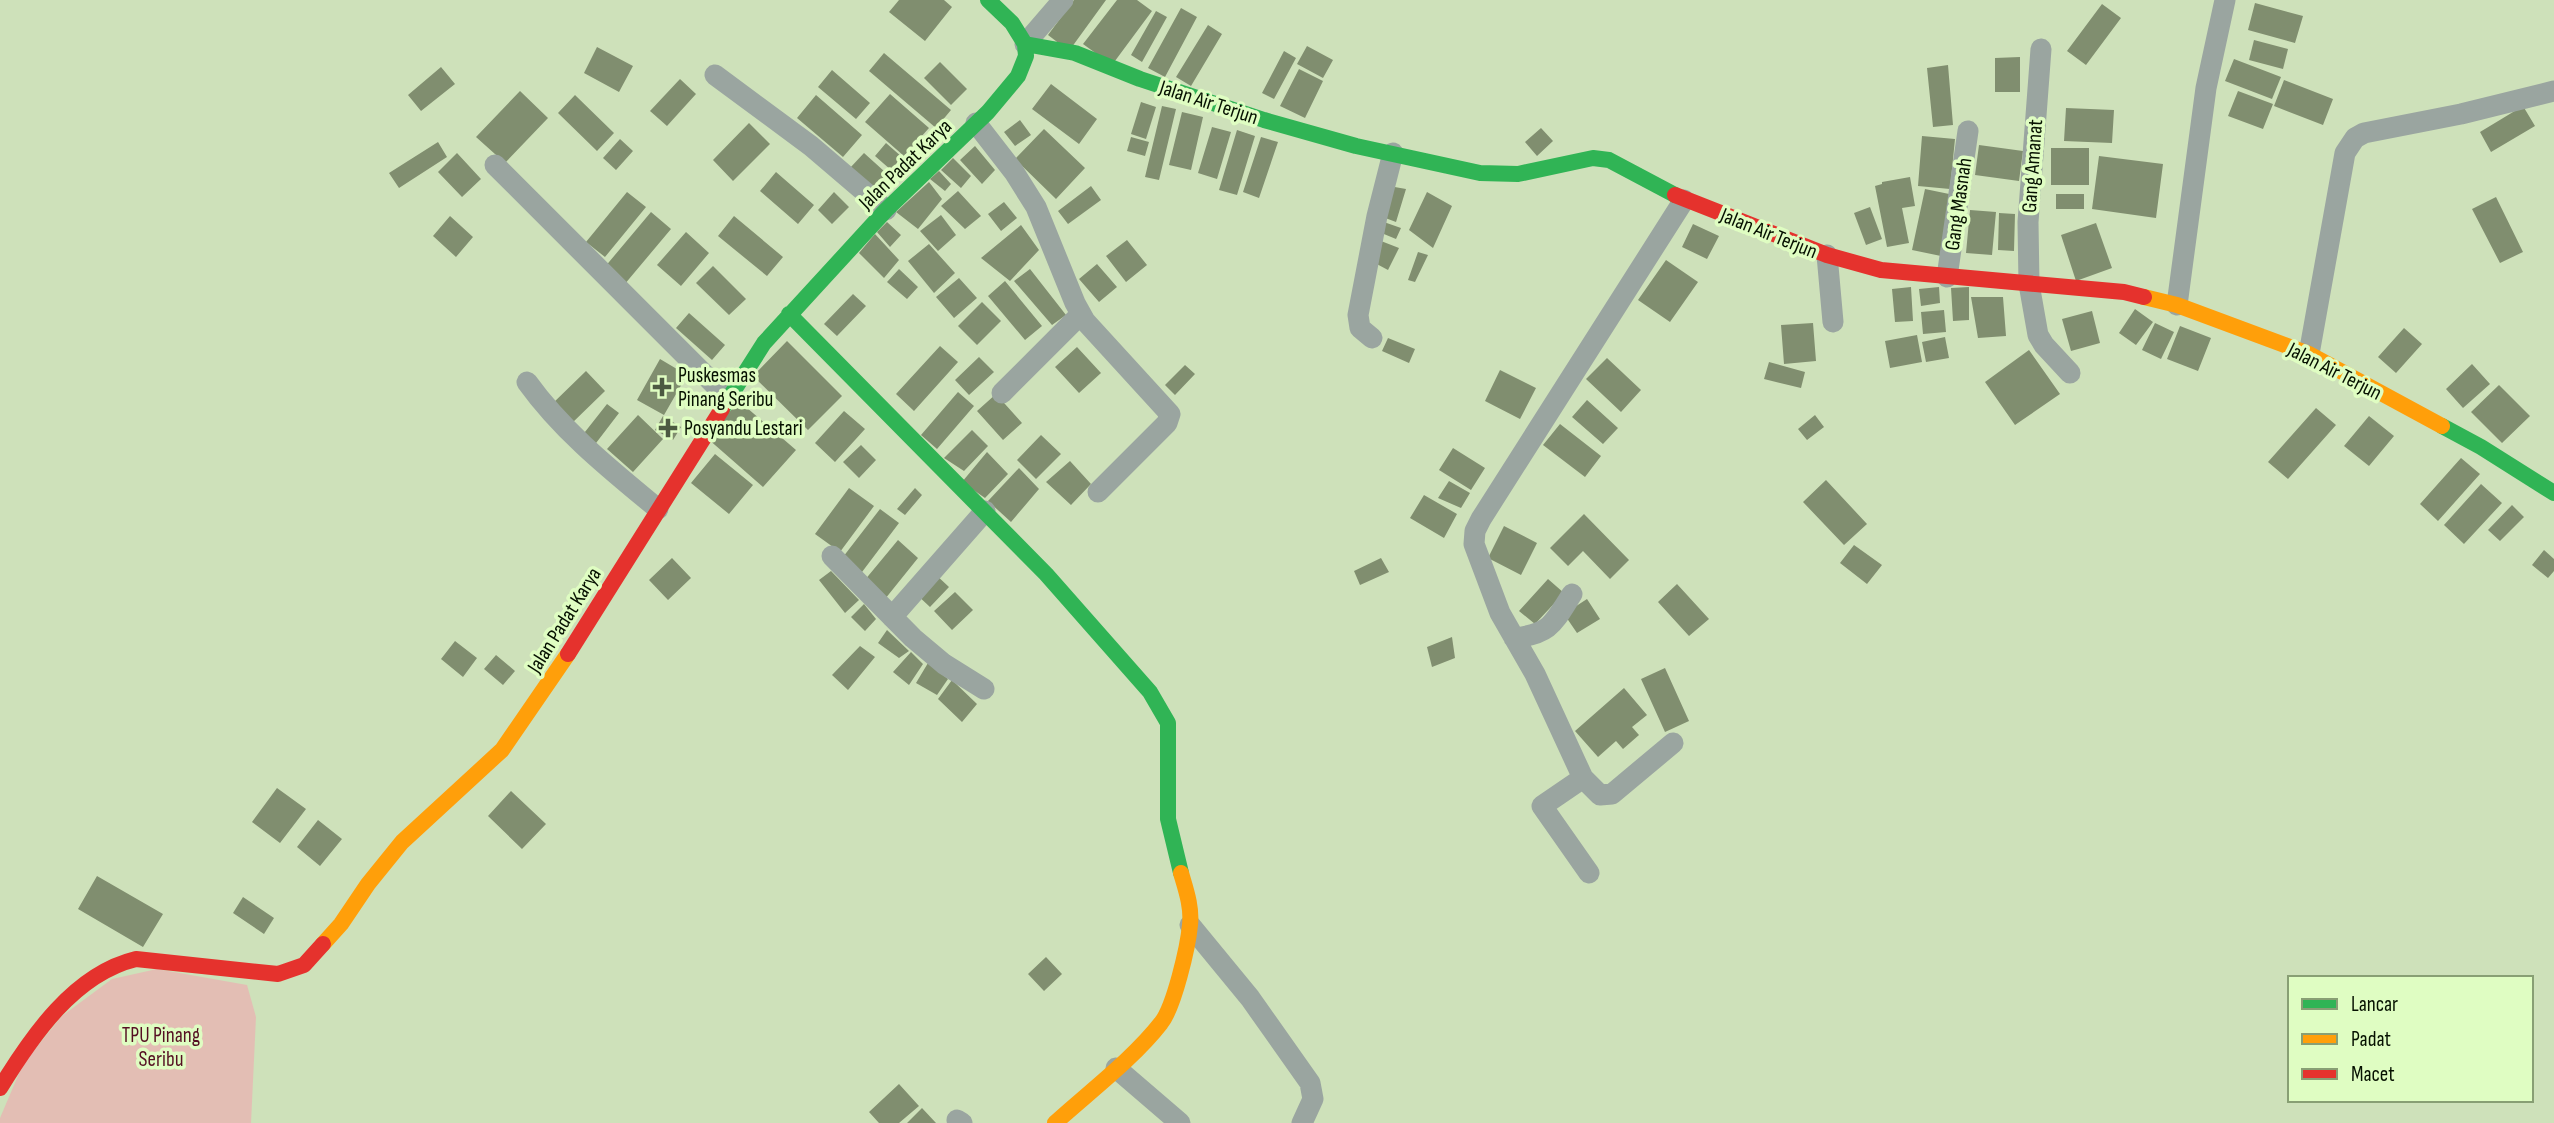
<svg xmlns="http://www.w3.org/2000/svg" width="2554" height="1123" font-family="'Sofia Sans Condensed',sans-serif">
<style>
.green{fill:#e3beb4}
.building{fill:#808e6f}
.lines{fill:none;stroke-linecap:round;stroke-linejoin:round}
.street{stroke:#9aa5a0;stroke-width:21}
.fast{stroke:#30b455;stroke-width:16}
.slow{stroke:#ff9f0a;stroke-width:16}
.jam{stroke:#e5322d;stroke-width:16}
.poi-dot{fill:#4c5a41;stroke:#dffdc2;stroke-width:2.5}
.labels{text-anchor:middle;stroke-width:7;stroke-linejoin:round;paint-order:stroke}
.street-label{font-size:21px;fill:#061100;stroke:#dffdc2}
.poi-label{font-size:21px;fill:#061100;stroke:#dffdc2;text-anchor:start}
.park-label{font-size:21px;fill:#551023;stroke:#dffdc2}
</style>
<rect width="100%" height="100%" fill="#cee1ba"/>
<!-- green -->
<path class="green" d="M 157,969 L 247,985 L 256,1017 L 251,1123 L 0,1123 L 0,1118 L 23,1064 L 62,1016 L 112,979 Z"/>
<!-- building -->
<path class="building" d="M 899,0 L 944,0 L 952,7 L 925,41 L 889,12 Z
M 1074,0 L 1106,0 L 1069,51 L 1048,35 Z
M 1117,0 L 1137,0 L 1152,11 L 1112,65 L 1083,44 Z
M 2255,3 L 2303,16 L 2295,43 L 2248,30 Z
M 2102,4 L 2121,18 L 2086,65 L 2067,51 Z
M 1181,8 L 1197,17 L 1165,77 L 1148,68 Z
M 1156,11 L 1167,17 L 1142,62 L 1131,55 Z
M 1208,25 L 1222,34 L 1191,86 L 1176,77 Z
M 2254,40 L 2288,49 L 2283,69 L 2249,60 Z
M 1307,46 L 1333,60 L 1323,78 L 1297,64 Z
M 597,47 L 633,66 L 619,92 L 584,73 Z
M 1284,51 L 1296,58 L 1274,99 L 1262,93 Z
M 884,53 L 951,110 L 936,128 L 869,71 Z
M 2020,57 L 2020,92 L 1995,92 L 1995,58 Z
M 2234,59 L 2281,77 L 2272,99 L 2225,81 Z
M 940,62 L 967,89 L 951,105 L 924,78 Z
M 1948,65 L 1953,125 L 1933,127 L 1927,68 Z
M 441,67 L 455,84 L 421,111 L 408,95 Z
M 1299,69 L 1323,81 L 1305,118 L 1280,106 Z
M 832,70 L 870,103 L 856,119 L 818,87 Z
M 680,79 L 696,94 L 667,126 L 650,111 Z
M 2284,80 L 2333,99 L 2323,125 L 2274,106 Z
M 1051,84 L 1097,119 L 1079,144 L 1032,109 Z
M 520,91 L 548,118 L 505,163 L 476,137 Z
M 2238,91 L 2273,104 L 2263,129 L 2228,116 Z
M 890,94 L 929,128 L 904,156 L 865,122 Z
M 575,95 L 614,133 L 597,151 L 558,113 Z
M 816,95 L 862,135 L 843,157 L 797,118 Z
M 1141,102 L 1156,107 L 1146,139 L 1131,134 Z
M 1162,106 L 1176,109 L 1159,180 L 1145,177 Z
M 2523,106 L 2535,126 L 2491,152 L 2480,132 Z
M 2066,108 L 2114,110 L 2112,143 L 2064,141 Z
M 1182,112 L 1203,117 L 1191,170 L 1169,165 Z
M 1020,120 L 1031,135 L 1015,146 L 1004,132 Z
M 749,123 L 770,144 L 733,181 L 713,160 Z
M 1212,127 L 1231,132 L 1217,179 L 1198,173 Z
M 1541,128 L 1553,141 L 1537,156 L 1525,142 Z
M 1044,129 L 1085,168 L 1056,199 L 1015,159 Z
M 1237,130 L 1255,136 L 1237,195 L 1219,190 Z
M 1922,136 L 1955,139 L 1950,189 L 1918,186 Z
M 1131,137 L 1149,142 L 1145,156 L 1127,151 Z
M 1261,137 L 1278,142 L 1259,198 L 1243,192 Z
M 620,139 L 633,151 L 616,170 L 603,158 Z
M 438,142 L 447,157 L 399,188 L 389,173 Z
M 886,143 L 902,157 L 891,170 L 875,156 Z
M 1979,145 L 2023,151 L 2019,181 L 1975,175 Z
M 975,146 L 995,170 L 982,184 L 960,160 Z
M 2051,148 L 2089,148 L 2089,185 L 2051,185 Z
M 457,153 L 481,179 L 462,197 L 438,172 Z
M 864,153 L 895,181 L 879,197 L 849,169 Z
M 2099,156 L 2163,164 L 2156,218 L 2092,209 Z
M 953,158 L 971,176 L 961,188 L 941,170 Z
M 939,171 L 951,184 L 945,191 L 930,179 Z
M 776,172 L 814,205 L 798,224 L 760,191 Z
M 1910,177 L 1915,206 L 1902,208 L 1909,243 L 1887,247 L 1875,186 L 1882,184 L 1882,182 Z
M 929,182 L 942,199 L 918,229 L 896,212 Z
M 1091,186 L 1101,200 L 1068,224 L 1058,211 Z
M 1389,186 L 1406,189 L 1396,222 L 1380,216 Z
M 1925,189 L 1954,195 L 1941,256 L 1912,250 Z
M 958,191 L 981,216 L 965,229 L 941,206 Z
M 627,192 L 646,207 L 605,257 L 586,242 Z
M 834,192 L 849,207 L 832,224 L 818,210 Z
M 1427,192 L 1452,206 L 1433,248 L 1409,230 Z
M 2056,194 L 2084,194 L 2084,209 L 2056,209 Z
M 2496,197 L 2523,252 L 2500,263 L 2472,209 Z
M 1004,202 L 1017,218 L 1001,231 L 988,214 Z
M 1870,207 L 1882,239 L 1866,245 L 1854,213 Z
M 1970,210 L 1996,212 L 1992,255 L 1966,253 Z
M 651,212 L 671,229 L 624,285 L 604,268 Z
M 1999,213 L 2015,214 L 2014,251 L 1998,250 Z
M 941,215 L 956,235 L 938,251 L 920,231 Z
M 450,216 L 473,237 L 456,257 L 433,236 Z
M 734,216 L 783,257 L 767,276 L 718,236 Z
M 1381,221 L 1401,228 L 1396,239 L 1379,232 Z
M 887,222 L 901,235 L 890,247 L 877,232 Z
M 2096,223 L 2112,268 L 2076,281 L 2061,235 Z
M 1693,224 L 1719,236 L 1707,259 L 1682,247 Z
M 1021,225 L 1039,250 L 1010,281 L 981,258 Z
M 686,232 L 709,253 L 681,286 L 657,265 Z
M 875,234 L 899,260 L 884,278 L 859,253 Z
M 1127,240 L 1147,265 L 1126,282 L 1106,256 Z
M 1381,241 L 1399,248 L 1388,270 L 1373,262 Z
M 929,244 L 955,273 L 934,293 L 908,261 Z
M 1418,252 L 1428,255 L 1415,282 L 1408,280 Z
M 1666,260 L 1698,282 L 1670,322 L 1638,300 Z
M 1097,264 L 1117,287 L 1099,302 L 1079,279 Z
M 713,266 L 746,299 L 729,315 L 696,283 Z
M 899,269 L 918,287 L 907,299 L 887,282 Z
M 1030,269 L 1066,315 L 1052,325 L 1014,281 Z
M 959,278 L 977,298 L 954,318 L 936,297 Z
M 1005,281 L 1042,326 L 1025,340 L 988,296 Z
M 1911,287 L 1913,321 L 1895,322 L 1892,289 Z
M 1939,287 L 1940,303 L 1921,306 L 1919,289 Z
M 1969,287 L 1969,320 L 1953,321 L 1951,288 Z
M 853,294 L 866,306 L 837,336 L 824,324 Z
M 1971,297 L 2003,297 L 2006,336 L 1978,338 Z
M 982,302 L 1001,321 L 977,345 L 958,326 Z
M 2135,309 L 2153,322 L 2136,345 L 2119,333 Z
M 1944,310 L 1946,332 L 1923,334 L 1921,312 Z
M 2092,311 L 2100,343 L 2071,351 L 2062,319 Z
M 689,313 L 725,345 L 712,360 L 676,328 Z
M 1813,323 L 1816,361 L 1784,364 L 1781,325 Z
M 2155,323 L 2174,332 L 2161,359 L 2142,350 Z
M 2180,326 L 2211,338 L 2198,371 L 2167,359 Z
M 2404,328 L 2422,344 L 2396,373 L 2378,357 Z
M 1917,335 L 1922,362 L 1890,368 L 1885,341 Z
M 1945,337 L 1949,358 L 1926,362 L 1922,342 Z
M 1388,338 L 1415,349 L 1409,363 L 1382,351 Z
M 787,341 L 842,396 L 808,430 L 753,376 Z
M 940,346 L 958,362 L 914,411 L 896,394 Z
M 1077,347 L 1101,373 L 1079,393 L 1055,367 Z
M 2029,350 L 2060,394 L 2015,425 L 1985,382 Z
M 979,357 L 994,372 L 969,395 L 955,380 Z
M 1607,358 L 1641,390 L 1621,412 L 1586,379 Z
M 660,359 L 687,375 L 664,415 L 637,400 Z
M 1769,362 L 1805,372 L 1801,388 L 1764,379 Z
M 2472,364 L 2490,384 L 2463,408 L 2446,389 Z
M 1185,365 L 1195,374 L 1175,395 L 1165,385 Z
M 1500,370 L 1536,388 L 1520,419 L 1485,401 Z
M 586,371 L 605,391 L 569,426 L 550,406 Z
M 2499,385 L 2530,416 L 2502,443 L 2471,412 Z
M 958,392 L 974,406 L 937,449 L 921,435 Z
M 996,394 L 1022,423 L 1003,440 L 977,411 Z
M 1587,400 L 1618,428 L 1603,444 L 1572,417 Z
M 739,401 L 796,450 L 763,487 L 707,438 Z
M 607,404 L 619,413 L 593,447 L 581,437 Z
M 2316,408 L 2336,425 L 2288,479 L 2268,462 Z
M 844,411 L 865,429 L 835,462 L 815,443 Z
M 638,415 L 663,439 L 633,472 L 607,449 Z
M 1815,415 L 1824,427 L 1807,440 L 1798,429 Z
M 663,416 L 681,427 L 673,440 L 655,430 Z
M 2369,416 L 2394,436 L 2369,466 L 2344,446 Z
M 1560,424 L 1601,456 L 1585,477 L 1543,445 Z
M 972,430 L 988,446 L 964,471 L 944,458 Z
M 1041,435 L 1061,454 L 1036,479 L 1017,460 Z
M 861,445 L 876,460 L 859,478 L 843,462 Z
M 1453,448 L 1485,468 L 1471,490 L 1439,470 Z
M 987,452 L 1008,474 L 985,498 L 962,482 Z
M 715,454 L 753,485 L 729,514 L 691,483 Z
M 2461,458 L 2480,474 L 2438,521 L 2420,504 Z
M 1070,461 L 1091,484 L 1071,505 L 1046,482 Z
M 1019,468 L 1039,489 L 1011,522 L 988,501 Z
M 1826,480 L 1867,524 L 1844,545 L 1803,502 Z
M 1449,481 L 1470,493 L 1461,508 L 1438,498 Z
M 2481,484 L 2502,503 L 2464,544 L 2444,525 Z
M 849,488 L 874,506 L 840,552 L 815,534 Z
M 915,488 L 922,495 L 905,515 L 897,509 Z
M 1424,495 L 1457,514 L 1444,538 L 1410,518 Z
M 2512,505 L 2524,517 L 2500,541 L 2488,530 Z
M 880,509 L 899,523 L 862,572 L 843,557 Z
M 1584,514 L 1629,560 L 1610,579 L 1583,551 L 1568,566 L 1550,548 Z
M 1504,526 L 1537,543 L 1521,575 L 1488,558 Z
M 898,540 L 918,558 L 885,599 L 864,581 Z
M 1854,545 L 1882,565 L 1867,584 L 1840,563 Z
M 2544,550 L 2554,559 L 2554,571 L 2548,578 L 2532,565 Z
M 672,558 L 691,578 L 668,600 L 649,580 Z
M 1381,558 L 1389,572 L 1360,585 L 1354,571 Z
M 831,571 L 859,600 L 845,613 L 819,580 Z
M 934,573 L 949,587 L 930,607 L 915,593 Z
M 1548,579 L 1564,593 L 1535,624 L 1519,611 Z
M 1677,584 L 1709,619 L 1689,636 L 1658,602 Z
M 955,592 L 973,610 L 952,630 L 934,611 Z
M 1587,599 L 1600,619 L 1577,633 L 1564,614 Z
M 864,604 L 876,619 L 865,631 L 851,617 Z
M 887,630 L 909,651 L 899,658 L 878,643 Z
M 1452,637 L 1455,658 L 1432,667 L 1427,647 Z
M 455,641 L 477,658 L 463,677 L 441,659 Z
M 860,646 L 875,657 L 848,690 L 832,675 Z
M 911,652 L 923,664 L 909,685 L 893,672 Z
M 496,655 L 515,671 L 503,685 L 484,669 Z
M 928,663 L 948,679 L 937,695 L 916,683 Z
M 1665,668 L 1689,721 L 1665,732 L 1641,679 Z
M 952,680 L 977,704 L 962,722 L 938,699 Z
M 1624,688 L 1647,715 L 1632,727 L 1639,735 L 1623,749 L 1616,741 L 1598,757 L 1575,731 Z
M 277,788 L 306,809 L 280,843 L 252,822 Z
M 511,791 L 546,824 L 522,849 L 488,816 Z
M 318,820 L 342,839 L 320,866 L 297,847 Z
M 97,876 L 163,914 L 143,947 L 78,909 Z
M 243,897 L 274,918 L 264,934 L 233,913 Z
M 1046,957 L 1062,974 L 1044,991 L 1028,974 Z
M 899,1084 L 919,1106 L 899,1123 L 879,1123 L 869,1112 Z
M 922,1108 L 936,1123 L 907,1123 Z"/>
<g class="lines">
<!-- street -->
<path class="street" d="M 1025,44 L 1063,0
M 2041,49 L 2028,222 L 2029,284 L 2038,335 L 2044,345 L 2070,373
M 715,75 L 811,146 L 886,210
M 976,123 L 1014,172 L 1036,207 L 1075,303 L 1085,321 L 1170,414 L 1167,423 L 1098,492
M 495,165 L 728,398
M 1827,255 L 1833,322
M 1947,277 L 1968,131
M 2177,305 L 2206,88 L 2225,0
M 1372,338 L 1360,328 L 1358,315 L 1377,216 L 1393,153
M 2309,354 L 2345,153 L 2355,138 L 2364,133 L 2461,114 L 2554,91
M 527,382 C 563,432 611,470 658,509
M 1002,393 L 1081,314
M 832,556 L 913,638 L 944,664 L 984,689
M 892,617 L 985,511
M 1514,638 C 1550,634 1553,624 1572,594
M 1673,743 L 1612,794 L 1600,795 L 1583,778 L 1535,674 L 1500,613 L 1474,544 L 1475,531 L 1481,519 L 1684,200
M 1583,778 L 1542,806 L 1589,873
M 1190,925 L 1250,998 L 1310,1083 L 1313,1099 L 1302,1123
M 1116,1068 L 1180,1123
M 957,1120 L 962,1123"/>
<!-- fast -->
<path class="fast" d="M 1025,44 L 1075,53 L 1140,79 L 1264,120 L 1356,146 L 1480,173 L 1518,174 L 1593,158 L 1609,160 L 1675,195
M 789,314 L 1046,574 L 1150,692 L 1168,723 L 1168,819 L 1181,873
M 722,409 L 764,343 L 886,210 L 988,112 L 1018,76 L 1026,56 L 1025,44 L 1012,23 L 988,0
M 2442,426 L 2481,447 L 2554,493"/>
<!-- slow -->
<path class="slow" d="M 2144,297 L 2177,305 L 2309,354 L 2442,426
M 323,944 L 341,924 L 368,884 L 402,842 L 502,750 L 568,654
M 1055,1123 C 1088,1093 1134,1058 1161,1023 C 1174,1007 1188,947 1190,925 C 1192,907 1186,890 1181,873"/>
<!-- jam -->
<path class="jam" d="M 1675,195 L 1827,255 L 1881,270 L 2124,292 L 2144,297
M 568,654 L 722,409
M 0,1088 C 32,1036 74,974 136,959 L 278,974 L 304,965 L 323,944"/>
</g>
<!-- markers -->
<g class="poi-dot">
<path d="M658.5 376.5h7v7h7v7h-7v7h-7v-7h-7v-7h7z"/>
<path d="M664.5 417.5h7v7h7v7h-7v7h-7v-7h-7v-7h7z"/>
</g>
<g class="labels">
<!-- street labels -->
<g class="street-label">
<text transform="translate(1209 102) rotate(18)" y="7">Jalan Air Terjun</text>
<text transform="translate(905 164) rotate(-44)" y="7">Jalan Padat Karya</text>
<text transform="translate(2032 166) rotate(-86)" y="7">Gang Amanat</text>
<text transform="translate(1958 204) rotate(-82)" y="7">Gang Masnah</text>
<text transform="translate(1769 233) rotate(22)" y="7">Jalan Air Terjun</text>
<text transform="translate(2335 371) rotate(27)" y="7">Jalan Air Terjun</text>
<text transform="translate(564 620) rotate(-58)" y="7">Jalan Padat Karya</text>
</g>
<!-- poi labels -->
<g class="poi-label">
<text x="678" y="382">Puskesmas<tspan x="678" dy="24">Pinang Seribu</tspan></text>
<text x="684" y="435">Posyandu Lestari</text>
</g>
<!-- park labels -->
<g class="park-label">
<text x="161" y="1042">TPU Pinang<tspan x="161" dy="24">Seribu</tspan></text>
</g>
</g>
<!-- legend -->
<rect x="2288" y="976" width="245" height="126" fill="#dffdc2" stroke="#889f74" stroke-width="2"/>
<rect x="2302" y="999" width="35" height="10" fill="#30b455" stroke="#889f74" stroke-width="2"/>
<text x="2351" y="1011" font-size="21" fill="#061100">Lancar</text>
<rect x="2302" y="1034" width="35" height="10" fill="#ff9f0a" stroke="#889f74" stroke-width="2"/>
<text x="2351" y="1046" font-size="21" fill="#061100">Padat</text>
<rect x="2302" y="1069" width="35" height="10" fill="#e5322d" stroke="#889f74" stroke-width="2"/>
<text x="2351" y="1081" font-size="21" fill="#061100">Macet</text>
</svg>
